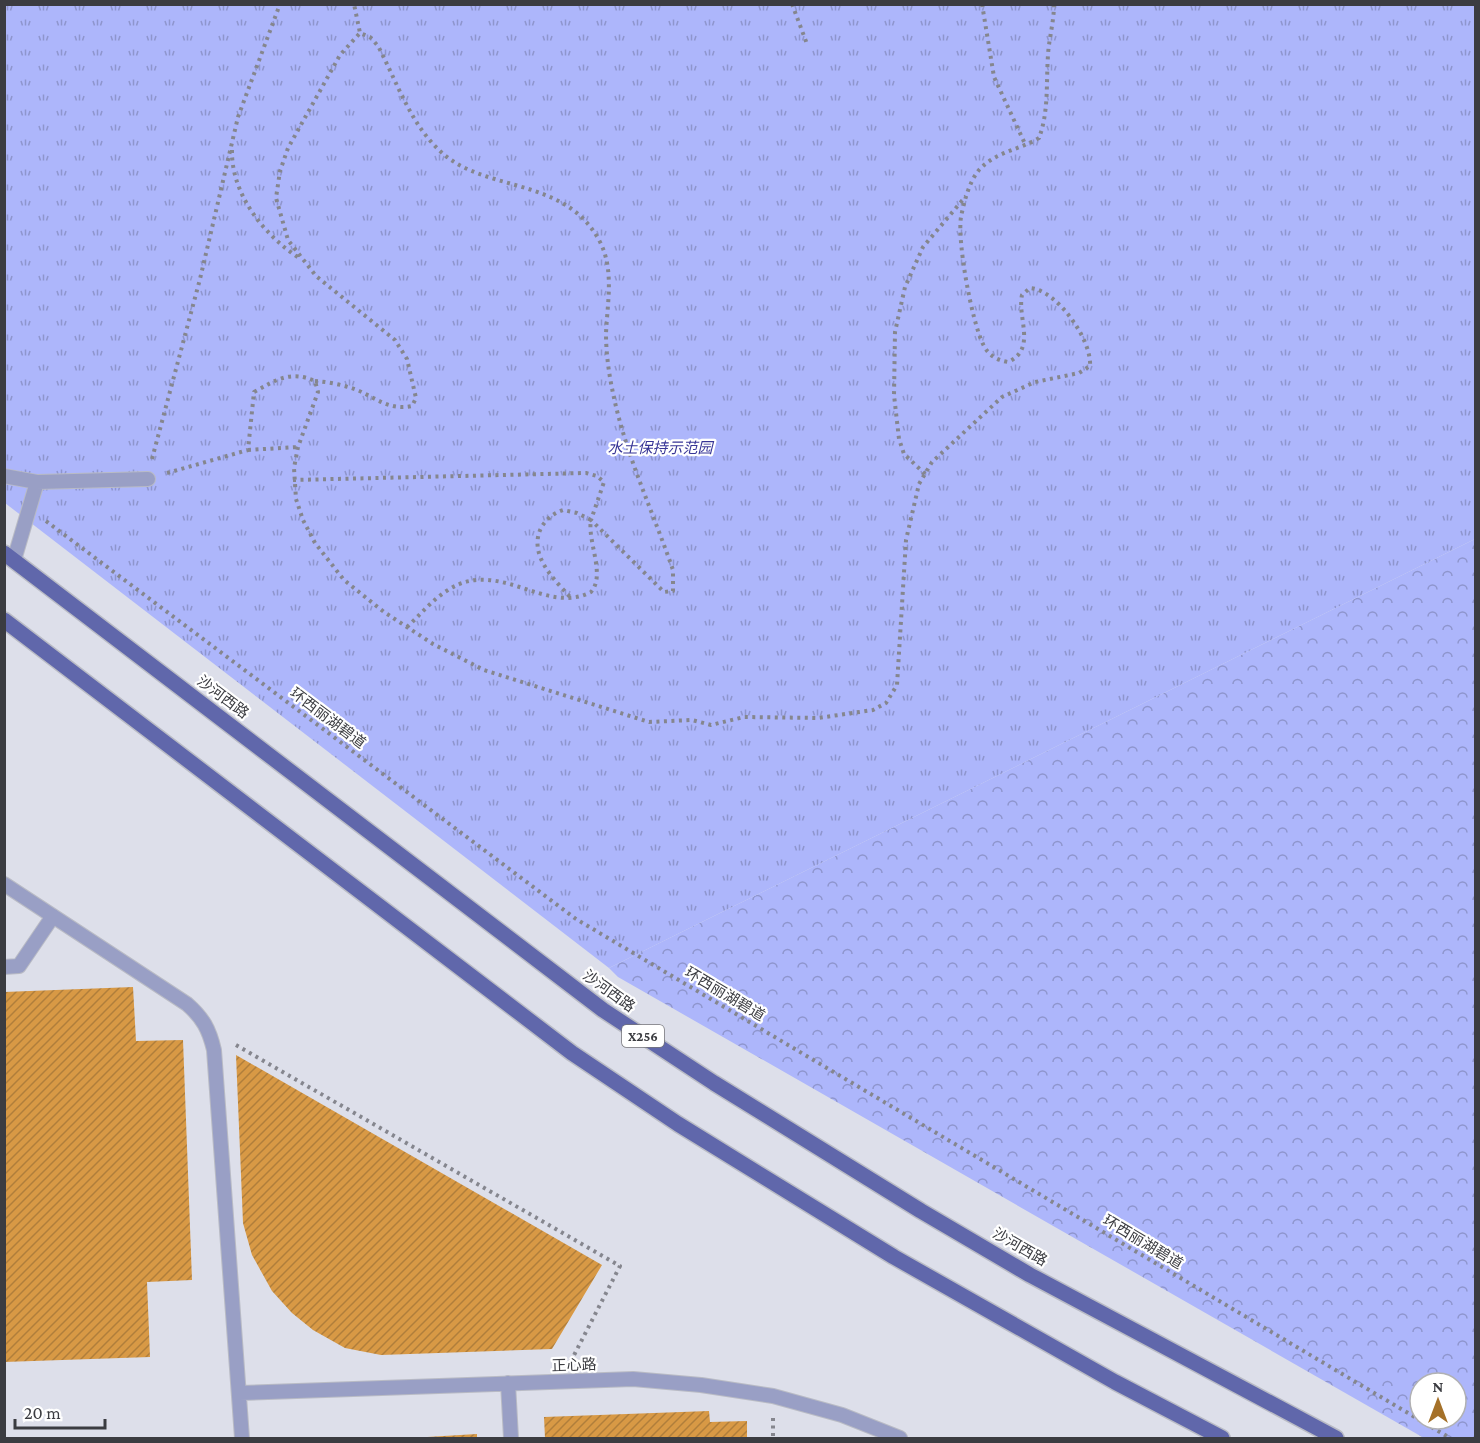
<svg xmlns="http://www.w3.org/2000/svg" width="1480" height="1443" font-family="'Crimson Pro','Noto Sans SC',serif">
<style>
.forest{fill:url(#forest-crowns);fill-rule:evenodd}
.park{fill:url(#park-tufts)}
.building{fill:url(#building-hatch)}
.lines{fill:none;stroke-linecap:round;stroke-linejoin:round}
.service-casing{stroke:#b9bbc5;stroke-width:16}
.primary-casing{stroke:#b9bbc5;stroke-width:18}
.path{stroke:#85868e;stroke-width:4;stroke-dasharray:3 4.5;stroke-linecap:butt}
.service{stroke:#999fc5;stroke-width:14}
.primary{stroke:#6067ab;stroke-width:15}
.labels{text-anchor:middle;stroke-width:4.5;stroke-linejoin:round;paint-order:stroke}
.shield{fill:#fff;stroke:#76767a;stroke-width:1.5}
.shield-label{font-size:14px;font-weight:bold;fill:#3b3c41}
.park-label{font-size:15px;font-style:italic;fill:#373596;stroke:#fff}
.street-label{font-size:15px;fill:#3b3c41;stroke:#fff}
</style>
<defs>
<pattern id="forest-crowns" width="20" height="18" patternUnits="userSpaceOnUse" patternTransform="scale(1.5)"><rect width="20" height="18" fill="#adb6fb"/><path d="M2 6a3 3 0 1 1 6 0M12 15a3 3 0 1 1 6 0" fill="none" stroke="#8e95cd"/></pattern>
<pattern id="park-tufts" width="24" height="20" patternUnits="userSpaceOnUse" patternTransform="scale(1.5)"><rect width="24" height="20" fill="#adb6fb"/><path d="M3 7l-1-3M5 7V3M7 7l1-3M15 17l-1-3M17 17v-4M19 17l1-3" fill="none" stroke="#8e95cd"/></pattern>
<pattern id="building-hatch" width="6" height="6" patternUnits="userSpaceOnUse" patternTransform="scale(1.5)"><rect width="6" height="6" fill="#d89945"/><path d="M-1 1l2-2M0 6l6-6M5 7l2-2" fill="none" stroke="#b07e3b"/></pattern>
</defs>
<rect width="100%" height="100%" fill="#dddfea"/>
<!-- forest -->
<path class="forest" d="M 1475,539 L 1475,1438 L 1424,1438 L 618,977 L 609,968 ZM 1420,1383 L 1456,1383 L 1456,1419 L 1420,1419 Z"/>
<!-- park -->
<path class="park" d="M 4,5 L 1475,5 L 1475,539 L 609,968 L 5,503 Z"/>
<!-- building -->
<path class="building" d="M 133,987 L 136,1041 L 183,1040 L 192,1280 L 147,1282 L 150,1357 L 4,1362 L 4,992 Z
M 236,1055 L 602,1265 L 552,1349 L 381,1355 L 345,1348 L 313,1330 L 292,1313 L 272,1291 L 252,1255 L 243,1223 Z
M 709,1411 L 710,1422 L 747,1421 L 747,1438 L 545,1438 L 544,1417 Z
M 477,1434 L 477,1438 L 427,1438 L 427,1437 Z"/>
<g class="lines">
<!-- service casing -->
<g class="service-casing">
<path id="service" d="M 4,476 L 37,482
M 14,560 L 37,482 L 148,479
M 4,884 L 187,1004 C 203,1018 209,1029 214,1050 L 242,1438
M 4,967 L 19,966 L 53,916
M 508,1383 L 511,1438
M 240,1393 L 633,1379 L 701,1385 L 773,1396 L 842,1415 L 900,1438"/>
</g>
<!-- primary casing -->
<g class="primary-casing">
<path id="primary" d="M 4,553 L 603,1010 L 714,1083 L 921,1211 L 1030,1275 L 1336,1438
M 4,620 L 572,1053 L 678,1124 L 894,1257 L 1115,1382 L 1222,1438"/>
</g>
<!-- path -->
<path class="path" d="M 792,4 L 807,44
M 982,4 L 994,77 L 1026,146
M 232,150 C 231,194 264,235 299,258
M 315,381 C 329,382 344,385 357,390 C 376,398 390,411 412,406 L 416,398 L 407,359 L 395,340 L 316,276 L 288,240 L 276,198 L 280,171 L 288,148 L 340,55 L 360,33
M 248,450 L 298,447
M 152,459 L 200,279 L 238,117 L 280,4
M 167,473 L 248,450 L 254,392 C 276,380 290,370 315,381 L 318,392 L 298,447 L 294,468 L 296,499 L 303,520 L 315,543 L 344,580 L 384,612 L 433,644 L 484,670 L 649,722 L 692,720 L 711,725 L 744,717 L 818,718 L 873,710 L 886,703 L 897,685 L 906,540 L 919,484 L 932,462 L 1002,397 L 1035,382 L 1079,373 L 1090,366 C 1092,340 1057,290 1030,288 L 1022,295 C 1017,318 1037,349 1008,362 C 996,360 988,355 983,344 C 972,322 957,242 961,217 C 964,202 969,182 979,170 C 995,152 1019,150 1039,138 C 1049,111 1046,84 1048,55 C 1049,38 1054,22 1054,4
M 925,474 L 904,454 L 899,439 L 894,395 L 895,332 L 905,287 L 923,247 L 966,196
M 293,480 L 586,473 L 597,476 L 604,482 L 591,520 L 664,592 L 673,591 L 673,570 C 653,512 625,453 613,393 C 609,375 606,353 606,334 C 607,304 615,269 599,240 C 564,176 484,193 440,151 C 410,123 397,82 378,46 L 370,37 L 360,33 L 354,4
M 46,521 L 576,919 L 1450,1438
M 407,627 C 420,615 433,599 448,590 C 499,557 545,616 591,592 C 606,575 587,541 591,520 L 577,513 L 563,510 C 554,513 546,519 541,528 C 528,555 554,579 570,597
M 236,1045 L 620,1266 L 571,1361
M 773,1418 L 773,1438"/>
<!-- service -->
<use href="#service" class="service"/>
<!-- primary -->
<use href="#primary" class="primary"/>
</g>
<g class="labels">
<!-- shield labels -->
<rect class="shield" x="622" y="1025" width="42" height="22" rx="4.5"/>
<g class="shield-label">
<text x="643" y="1041">X256</text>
</g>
<!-- park labels -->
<g class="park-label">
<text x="660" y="453">水土保持示范园</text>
</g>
<!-- street labels -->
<g class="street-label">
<text transform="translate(223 697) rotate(37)" y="5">沙河西路</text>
<text transform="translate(328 718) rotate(37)" y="5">环西丽湖碧道</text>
<text transform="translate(609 991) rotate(36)" y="5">沙河西路</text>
<text transform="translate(725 994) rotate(31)" y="5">环西丽湖碧道</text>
<text transform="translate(1143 1242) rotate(31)" y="5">环西丽湖碧道</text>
<text transform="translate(1020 1247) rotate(30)" y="5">沙河西路</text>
<text transform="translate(574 1365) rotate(-2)" y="5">正心路</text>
</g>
</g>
<!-- border -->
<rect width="1480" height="1443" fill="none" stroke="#3b3c41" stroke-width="12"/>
<!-- north arrow -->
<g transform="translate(1438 1401)"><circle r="28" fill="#ffffff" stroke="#b1b1b3" stroke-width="1.5"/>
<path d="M0-4.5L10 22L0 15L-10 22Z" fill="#a57129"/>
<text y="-9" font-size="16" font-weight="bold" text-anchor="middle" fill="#3b3c41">N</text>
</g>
<!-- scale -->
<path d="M15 1419v9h90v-9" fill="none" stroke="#3b3c41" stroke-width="3"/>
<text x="24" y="1419" font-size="18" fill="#3b3c41" stroke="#ffffff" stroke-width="4.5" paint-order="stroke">20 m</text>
</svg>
